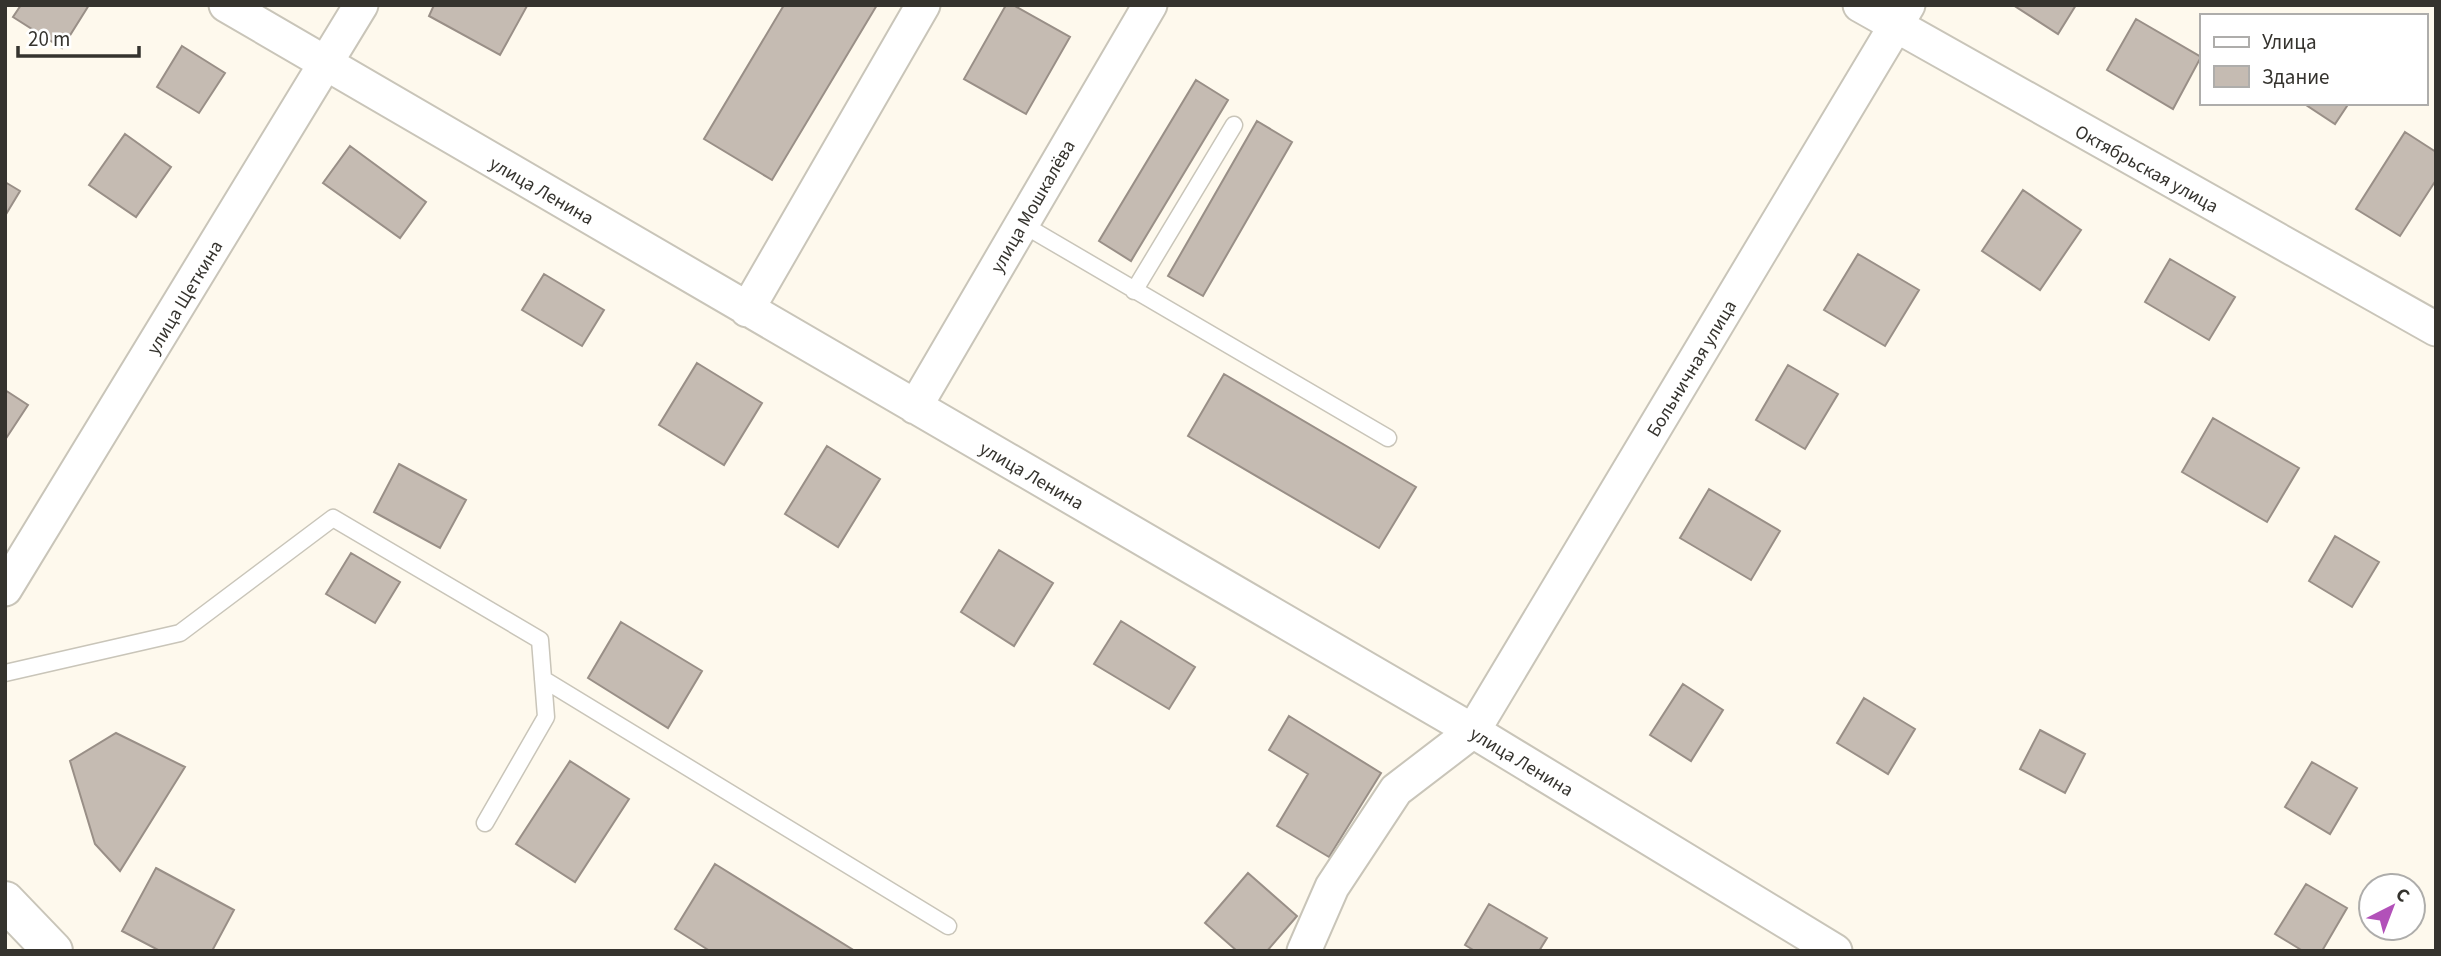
<svg xmlns="http://www.w3.org/2000/svg" width="2441" height="956" font-family="'Source Sans 3',sans-serif">
<style>
.building{fill:#c5bbb2;stroke:#998f87;stroke-width:2}
.lines{fill:none;stroke-linecap:round;stroke-linejoin:round}
.lane-casing{stroke:#c9c5b9;stroke-width:19}
.street-casing{stroke:#c9c5b9;stroke-width:37}
.primary-casing{stroke:#c9c5b9;stroke-width:42}
.lane{stroke:#fff;stroke-width:16}
.street{stroke:#fff;stroke-width:33}
.primary{stroke:#fff;stroke-width:38}
.labels{text-anchor:middle;stroke-width:7;stroke-linejoin:round;paint-order:stroke}
.street-label{font-size:19px;fill:#35332e;stroke:#fff}
</style>
<rect width="100%" height="100%" fill="#fef9ed"/>
<!-- building -->
<path class="building" d="M 21,5 L 89,5 L 62,48 L 13,17 Z
M 434,5 L 526,5 L 527,6 L 500,55 L 429,16 Z
M 784,5 L 877,5 L 772,180 L 704,139 Z
M 1006,5 L 1013,5 L 1070,37 L 1026,114 L 964,79 Z
M 2013,5 L 2076,5 L 2058,34 Z
M 2136,19 L 2201,57 L 2173,109 L 2107,70 Z
M 182,46 L 225,73 L 199,113 L 157,87 Z
M 1196,80 L 1228,100 L 1131,261 L 1099,241 Z
M 2303,103 L 2349,103 L 2335,124 Z
M 1257,121 L 1292,142 L 1203,296 L 1168,276 Z
M 2405,132 L 2436,152 L 2436,180 L 2400,236 L 2356,209 Z
M 125,134 L 171,167 L 136,217 L 89,185 Z
M 350,146 L 426,202 L 400,238 L 323,183 Z
M 5,182 L 20,191 L 5,216 Z
M 2023,190 L 2081,230 L 2040,290 L 1982,251 Z
M 1858,254 L 1919,290 L 1885,346 L 1824,310 Z
M 2170,259 L 2235,297 L 2209,340 L 2145,302 Z
M 544,274 L 604,310 L 582,346 L 522,310 Z
M 697,363 L 762,403 L 724,465 L 659,425 Z
M 1788,365 L 1838,394 L 1805,449 L 1756,420 Z
M 1224,374 L 1416,487 L 1379,548 L 1188,436 Z
M 5,390 L 28,405 L 5,440 Z
M 2213,418 L 2299,468 L 2267,522 L 2182,472 Z
M 827,446 L 880,479 L 838,547 L 785,514 Z
M 399,464 L 466,500 L 440,548 L 374,512 Z
M 1709,489 L 1780,531 L 1751,580 L 1680,538 Z
M 2335,536 L 2379,562 L 2352,607 L 2309,581 Z
M 999,550 L 1053,583 L 1014,646 L 961,612 Z
M 351,553 L 400,582 L 375,623 L 326,594 Z
M 1121,621 L 1195,667 L 1169,709 L 1094,664 Z
M 621,622 L 702,671 L 668,728 L 588,678 Z
M 1683,684 L 1723,710 L 1691,761 L 1650,735 Z
M 1864,698 L 1915,729 L 1888,774 L 1837,743 Z
M 1289,716 L 1381,773 L 1329,857 L 1277,826 L 1308,774 L 1269,750 Z
M 2040,730 L 2085,754 L 2065,793 L 2020,769 Z
M 116,733 L 185,767 L 120,871 L 95,844 L 70,761 Z
M 570,761 L 629,799 L 575,882 L 516,844 Z
M 2312,762 L 2357,788 L 2330,834 L 2285,807 Z
M 715,864 L 855,951 L 710,951 L 675,929 Z
M 156,868 L 234,910 L 212,951 L 160,951 L 122,931 Z
M 1248,873 L 1297,916 L 1267,951 L 1237,951 L 1205,923 Z
M 2306,884 L 2347,908 L 2322,951 L 2303,951 L 2275,934 Z
M 1489,904 L 1547,938 L 1539,951 L 1475,951 L 1465,945 Z"/>
<g class="lines">
<!-- lane casing -->
<g class="lane-casing">
<path id="lane" d="M 1022,224 L 1388,438
M 1134,291 L 1234,125
M 5,673 L 180,633 L 333,518 L 540,640 L 546,717 L 485,823
M 543,679 L 948,926"/>
</g>
<!-- street casing -->
<g class="street-casing">
<path id="street" d="M 226,5 L 1473,731 L 1835,951
M 1860,5 L 2436,329
M 747,310 L 923,5
M 915,407 L 1150,5
M 5,589 L 361,5
M 1304,951 L 1332,887 L 1396,790 L 1473,731 L 1908,5"/>
</g>
<!-- primary casing -->
<g class="primary-casing">
<path id="primary" d="M 5,901 L 53,951"/>
</g>
<!-- lane -->
<use href="#lane" class="lane"/>
<!-- street -->
<use href="#street" class="street"/>
<!-- primary -->
<use href="#primary" class="primary"/>
</g>
<g class="labels">
<!-- street labels -->
<g class="street-label">
<text transform="translate(2147 168) rotate(29)" y="7">Октябрьская улица</text>
<text transform="translate(542 190) rotate(30)" y="7">улица Ленина</text>
<text transform="translate(1032 206) rotate(-60)" y="7">улица Мошкалёва</text>
<text transform="translate(184 297) rotate(-59)" y="7">улица Щеткина</text>
<text transform="translate(1691 368) rotate(-59)" y="7">Больничная улица</text>
<text transform="translate(1032 475) rotate(30)" y="7">улица Ленина</text>
<text transform="translate(1522 761) rotate(31)" y="7">улица Ленина</text>
</g>
</g>
<!-- border -->
<rect width="2441" height="956" fill="none" stroke="#35332e" stroke-width="14"/>
<!-- legend -->
<rect x="2200" y="14" width="228" height="91" fill="#ffffff" stroke="#aeadab" stroke-width="2"/>
<rect x="2214" y="37" width="35" height="10" fill="#ffffff" stroke="#aeadab" stroke-width="2"/>
<text x="2262" y="49" font-size="21" fill="#35332e">Улица</text>
<rect x="2214" y="66" width="35" height="21" fill="#c5bbb2" stroke="#aeadab" stroke-width="2"/>
<text x="2262" y="84" font-size="21" fill="#35332e">Здание</text>
<!-- north arrow -->
<g transform="translate(2392 907) rotate(42)"><circle r="33" fill="#ffffff" stroke="#aeadab" stroke-width="2"/>
<path d="M0-5L12 26L0 18L-12 26Z" fill="#b251b9"/>
<text y="-10" font-size="19" font-weight="bold" text-anchor="middle" fill="#35332e">С</text>
</g>
<!-- scale -->
<path d="M18 46v10h121v-10" fill="none" stroke="#35332e" stroke-width="3.5"/>
<text x="28" y="46" font-size="21" fill="#35332e" stroke="#ffffff" stroke-width="5" paint-order="stroke">20 m</text>
</svg>
